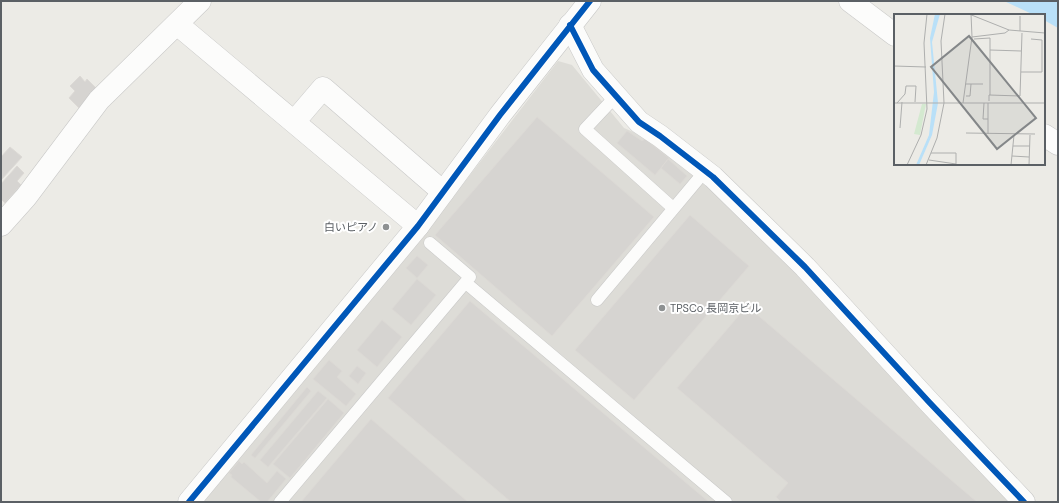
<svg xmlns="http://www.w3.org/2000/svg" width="1059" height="503" font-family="'DM Sans','Noto Sans JP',sans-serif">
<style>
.industrial{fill:#dddcd7}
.water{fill:#b9e0f8}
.building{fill:#d6d4d1;stroke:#dcd9d5}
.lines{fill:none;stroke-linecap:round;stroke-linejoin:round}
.service-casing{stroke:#c9c9c8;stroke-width:13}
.minor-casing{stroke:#c9c9c8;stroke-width:23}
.tertiary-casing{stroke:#c9c9c8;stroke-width:23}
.service{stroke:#fcfcfb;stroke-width:12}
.minor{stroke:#fcfcfb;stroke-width:22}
.tertiary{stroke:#fcfcfb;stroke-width:22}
.cycleway-casing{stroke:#fff;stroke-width:8}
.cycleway{stroke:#0057b8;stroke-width:6}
.poi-dot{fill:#8e9192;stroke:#fff;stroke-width:1.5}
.labels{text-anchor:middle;stroke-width:4;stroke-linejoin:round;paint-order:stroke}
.poi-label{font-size:11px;fill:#5b6065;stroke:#fff;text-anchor:end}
.inset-road{fill:none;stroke:#aeafae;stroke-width:1}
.view{fill:#848789;fill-opacity:0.15;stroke:#848789;stroke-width:2}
.inset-edge{fill:none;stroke:#5b6065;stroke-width:2}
</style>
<rect width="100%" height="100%" fill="#ecebe6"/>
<!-- industrial -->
<path class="industrial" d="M 558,61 L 572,65 L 624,128 L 650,139 L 713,185 L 1010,502 L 200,502 L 416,245 Z"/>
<!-- water -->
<path class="water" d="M 1004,1 L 1058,1 L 1058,28 L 1044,20 L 1044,15 L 1034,15 Z"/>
<!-- building -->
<path class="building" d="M 80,76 L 85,82 L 87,79 L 98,90 L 80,109 L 69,98 L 75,91 L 70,86 Z
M 537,117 L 654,217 L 552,336 L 435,235 Z
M 627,131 L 642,141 L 645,139 L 669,158 L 655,175 L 617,143 Z
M 10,147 L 22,157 L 1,180 L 1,157 Z
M 668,159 L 687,176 L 680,184 L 661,168 Z
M 17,166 L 24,173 L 17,181 L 21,185 L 5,203 L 1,199 L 1,184 Z
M 690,215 L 749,266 L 634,400 L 575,350 Z
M 417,256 L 428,265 L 417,278 L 406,268 Z
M 417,279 L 436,295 L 411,325 L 392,309 Z
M 470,301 L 709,502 L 511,502 L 388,398 Z
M 747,306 L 977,502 L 781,502 L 776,497 L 788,483 L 677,388 Z
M 382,320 L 402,337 L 377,367 L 357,350 Z
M 329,360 L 342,371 L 337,377 L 356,394 L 346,406 L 313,379 Z
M 357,366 L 366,373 L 358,384 L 349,376 Z
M 307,387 L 311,391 L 255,458 L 251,455 Z
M 318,391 L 327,398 L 268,467 L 260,460 Z
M 328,399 L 344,413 L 290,478 L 273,464 Z
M 371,419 L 468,502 L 301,502 Z
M 239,461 L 242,464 L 244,462 L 267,483 L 277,471 L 286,479 L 267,502 L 261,502 L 231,477 L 232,475 L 229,473 Z"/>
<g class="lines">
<!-- service casing -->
<g class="service-casing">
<path id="service" d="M 616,96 L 585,129 L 673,208
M 466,283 L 726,502
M 597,300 L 705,171
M 280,502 L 470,277 L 430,243"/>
</g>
<!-- minor casing -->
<g class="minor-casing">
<path id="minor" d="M 850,1 L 895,35
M 177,24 L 418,226
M 570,25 L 593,70 L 639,122 L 660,136 L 713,177 L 805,267 L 929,402 L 1024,502
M 294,122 L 323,88 L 443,192
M 1044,135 L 1058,144
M 1,225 L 26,197 L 99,100 L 200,1"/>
</g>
<!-- tertiary casing -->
<g class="tertiary-casing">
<path id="tertiary" d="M 189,502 L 418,226 L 500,115 L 590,1"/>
</g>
<!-- service -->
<use href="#service" class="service"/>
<!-- minor -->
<use href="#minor" class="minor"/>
<!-- tertiary -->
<use href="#tertiary" class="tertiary"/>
<!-- cycleway casing -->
<g class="cycleway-casing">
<path id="cycleway" d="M 570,25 L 593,70 L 639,122 L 660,136 L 713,177 L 805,267 L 929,402 L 1024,502
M 189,502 L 418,226 L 500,115 L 590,1"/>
</g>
<!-- cycleway -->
<use href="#cycleway" class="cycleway"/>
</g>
<!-- markers -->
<g class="poi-dot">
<circle cx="386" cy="227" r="4"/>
<circle cx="662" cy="308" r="4"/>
</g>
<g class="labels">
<!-- poi labels -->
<g class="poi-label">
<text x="378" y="231">白いピアノ</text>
<text x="670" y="312" text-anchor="start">TPSCo 長岡京ビル</text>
</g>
</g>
<!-- overview -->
<g transform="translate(894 14)">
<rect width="151" height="151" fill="#ecebe6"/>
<path d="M 28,90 L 32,90 L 26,121 L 20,120 Z" fill="#d4e9d0"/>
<path d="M 41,0 L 46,0 L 38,28 L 44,89 L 38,121 L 25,151 L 22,151 L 35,121 L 40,78 L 36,24 Z" fill="#b9e0f8"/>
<path class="inset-road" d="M 75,0 L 115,16 L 151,19M 126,2 L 126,17M 151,19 L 151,54M 78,23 L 111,19 L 115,16M 80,25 L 96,24 L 96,36M 0,52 L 32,53M 127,58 L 148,58 L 148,26 L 137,25M 72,70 L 89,70M 96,81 L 96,36 L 127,37M 72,82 L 76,82 L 77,70M 95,87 L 95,81 L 126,82 L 128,19M 0,89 L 151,89M 3,89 L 11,80 L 12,72 L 22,72 L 21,88M 69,89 L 78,23 L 77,0M 90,89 L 89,105 L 94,105M 6,114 L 8,88M 72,119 L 141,120M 94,120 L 94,89M 119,132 L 136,132M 37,139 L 62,139 L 62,151M 118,142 L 135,143M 35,146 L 62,150M 13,151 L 27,121 L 33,95 L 30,29 L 33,0M 32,151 L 43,124 L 50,89 L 47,27 L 51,0M 117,151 L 120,121M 135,151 L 136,121"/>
<path class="view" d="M 75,22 L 142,104 L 103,135 L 37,53 Z"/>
<rect width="151" height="151" class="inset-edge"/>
</g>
<!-- border -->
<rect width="1059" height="503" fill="none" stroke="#5b6065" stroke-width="4"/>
</svg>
